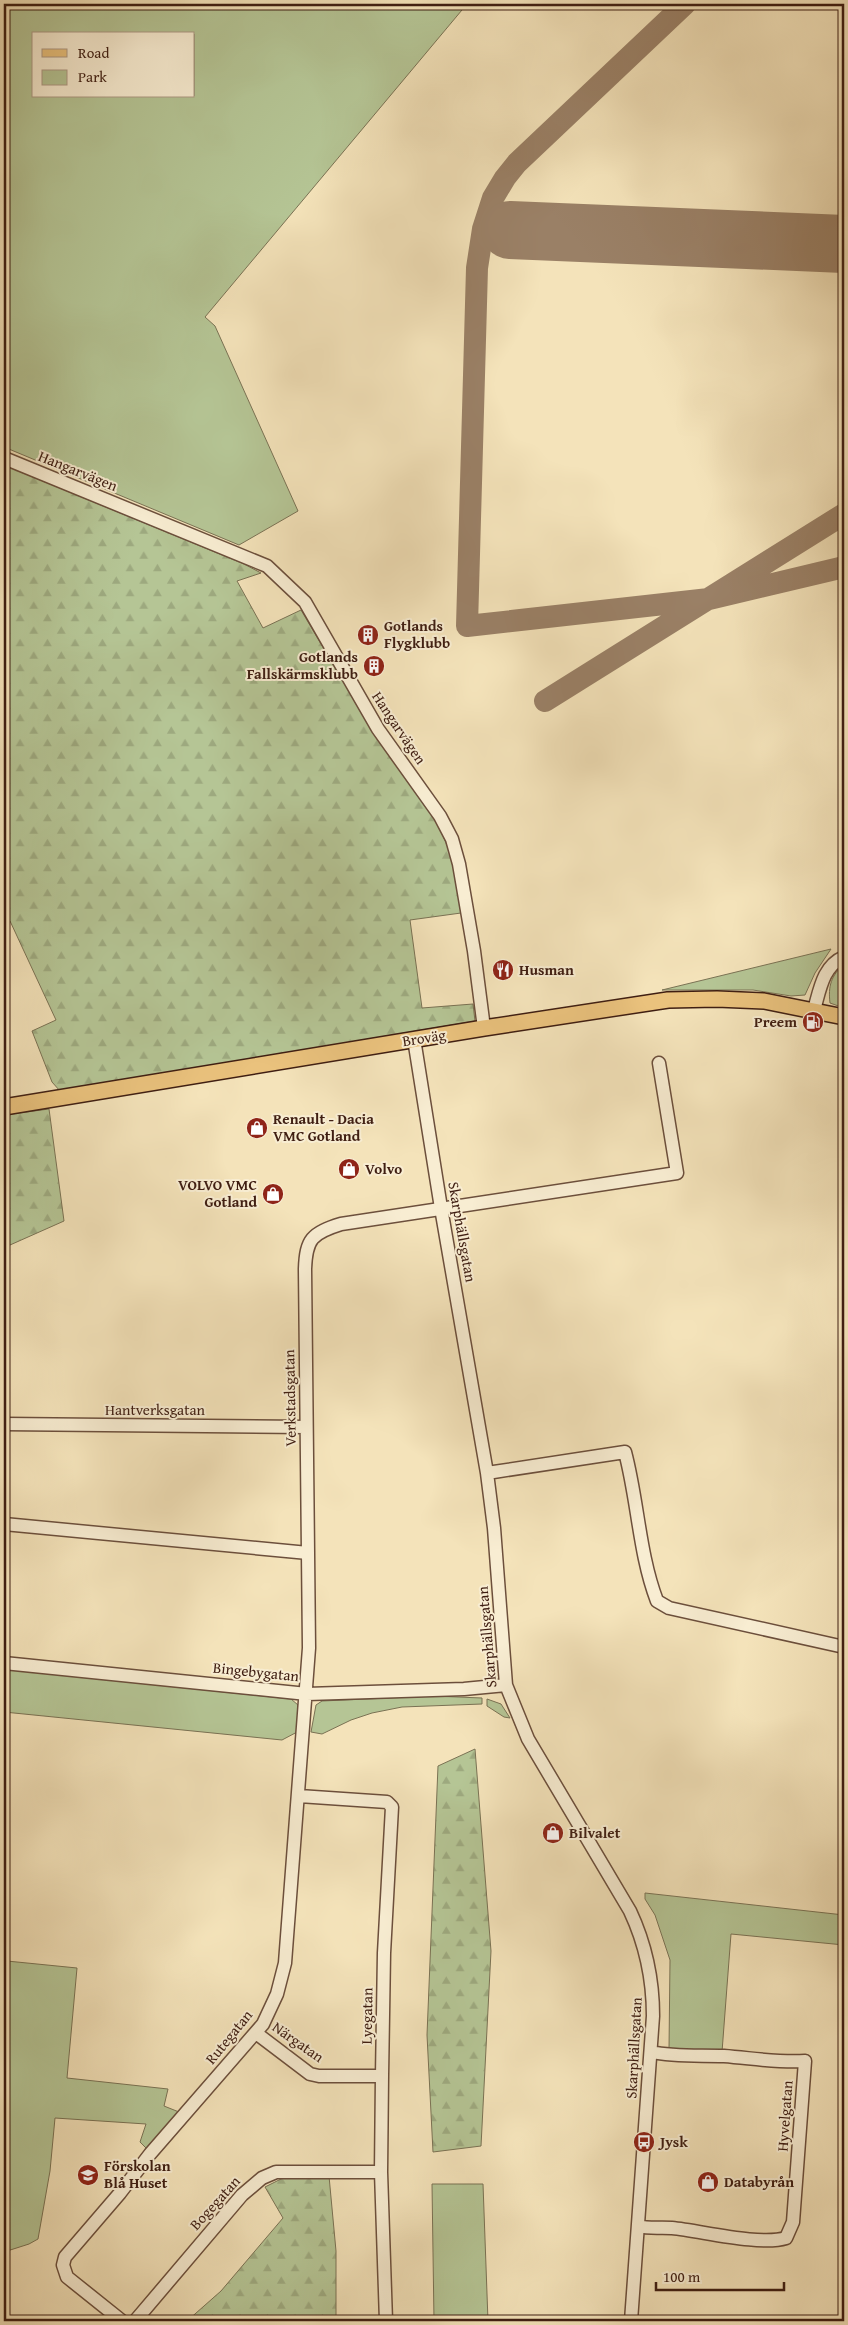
<svg xmlns="http://www.w3.org/2000/svg" width="848" height="2325" font-family="'Gentium Book Plus',serif">
<style>
.green{fill:#b5c595;stroke:#7a7254;fill-rule:evenodd}
.forest{fill:url(#forest-firs);stroke:#7a7254}
.lines{fill:none;stroke-linecap:round;stroke-linejoin:round}
.taxiway{stroke:#9a8066;stroke-width:22}
.runway{stroke:#9a8066;stroke-width:58}
.minor-casing{stroke:#6c4f3c;stroke-width:15}
.major-casing{stroke:#3f1e12;stroke-width:18}
.minor{stroke:#f8edd2;stroke-width:12}
.major{stroke:#eac27d;stroke-width:15}
.labels{text-anchor:middle;stroke-width:4;stroke-linejoin:round;paint-order:stroke}
.street-label{font-size:15px;fill:#3f1e12;stroke:#f8edd2}
.poi-label{font-size:15px;font-weight:bold;fill:#3f1e12;stroke:#f8edd2;text-anchor:start}
</style>
<defs>
<pattern id="forest-firs" width="22" height="20" patternUnits="userSpaceOnUse" patternTransform="scale(1.25)"><rect width="22" height="20" fill="#b5c595"/><path d="M5 1l3.5 6h-7zM16 11l3.5 6h-7z" fill="#9da97f"/></pattern>
</defs>
<rect width="100%" height="100%" fill="#f4e3ba"/>
<filter id="stains"><feTurbulence type="fractalNoise" baseFrequency=".004" numOctaves="4"/><feColorMatrix values="0 0 0 0 .2 0 0 0 0 .09 0 0 0 0 .02 0 0 0 .5 -.17"/></filter>
<radialGradient id="worn" r=".72"><stop offset=".6" stop-color="#630" stop-opacity="0"/><stop offset="1" stop-color="#630" stop-opacity=".3"/></radialGradient>
<!-- green -->
<path class="green" d="M 4,4 L 467,4 L 205,317 L 215,326 L 298,511 L 239,545 L 4,447 ZM 34,34 L 194,34 L 194,96 L 34,96 Z
M 831,949 L 815,973 L 805,995 L 791,996 L 753,990 L 662,990 Z
M 844,964 L 844,1008 L 830,1003 C 828,986 831,976 844,964 Z
M 4,1669 L 291,1699 L 298,1705 L 299,1731 L 282,1740 L 4,1712 Z
M 433,1696 L 482,1698 L 482,1704 L 402,1707 L 372,1713 L 351,1720 L 322,1734 L 311,1732 L 316,1705 L 322,1701 Z
M 487,1699 L 501,1704 L 510,1718 L 504,1717 L 487,1706 Z
M 645,1893 L 844,1915 L 844,1945 L 731,1934 L 722,2052 L 669,2050 L 670,1960 L 655,1915 L 645,1899 Z
M 7,1961 L 77,1968 L 67,2078 L 168,2089 L 164,2106 L 179,2112 L 147,2149 L 140,2142 L 146,2124 L 55,2118 L 50,2171 L 38,2239 L 29,2244 L 4,2252 L 4,1966 Z
M 432,2184 L 483,2184 L 488,2321 L 434,2321 Z"/>
<!-- forest -->
<path class="forest" d="M 4,465 L 244,564 L 261,573 L 237,581 L 263,628 L 301,610 L 377,739 L 436,819 L 452,857 L 461,913 L 410,920 L 422,1008 L 473,1004 L 475,1021 L 60,1091 L 52,1082 L 32,1031 L 56,1020 L 10,921 L 4,924 Z
M 49,1109 L 64,1221 L 10,1245 L 4,1242 L 4,1115 Z
M 475,1749 L 491,1951 L 481,2146 L 433,2152 L 427,2035 L 438,1766 Z
M 329,2176 L 336,2251 L 336,2321 L 187,2321 L 221,2291 L 283,2218 L 265,2187 L 285,2177 Z"/>
<g class="lines">
<!-- taxiway -->
<path class="taxiway" d="M 685,4 L 517,163 L 505,178 L 493,198 L 483,229 L 477,268 L 467,626 L 709,599 L 844,567
M 483,229 L 510,230
M 545,701 L 844,514"/>
<!-- runway -->
<path class="runway" d="M 510,230 L 844,244"/>
<!-- minor casing -->
<g class="minor-casing">
<path id="minor" d="M 4,458 L 267,566 L 305,602 L 378,729 L 440,816 L 452,839 L 459,864 L 474,951 L 484,1028
M 814,1010 C 820,989 823,966 844,957
M 414,1039 L 441,1208 L 487,1473 L 494,1528 L 506,1685 L 528,1739 L 630,1911 C 646,1945 653,1978 653,2016 L 631,2321
M 4,1424 L 306,1427
M 487,1473 L 625,1452 C 638,1501 639,1554 657,1601 L 669,1608 L 844,1647
M 4,1524 L 308,1553
M 4,1663 L 307,1694 L 464,1689 L 506,1685
M 299,1796 L 387,1802 L 392,1807 L 384,1953 L 382,2076 L 381,2172 L 386,2321
M 256,2033 L 310,2074 L 319,2076 L 382,2076
M 638,2226 C 650,2229 660,2227 672,2228 C 702,2231 760,2246 786,2238 L 793,2222 L 805,2061 C 778,2063 751,2058 724,2056 C 700,2055 675,2057 651,2052
M 122,2321 L 67,2277 L 63,2265 L 65,2257 L 120,2193 L 150,2154 L 263,2024 L 277,1994 L 285,1963 L 309,1648 L 305,1269 C 306,1239 312,1233 341,1224 L 677,1173 L 659,1063
M 135,2321 L 242,2195 L 262,2178 L 276,2172 L 381,2172"/>
</g>
<!-- major casing -->
<g class="major-casing">
<path id="major" d="M 4,1107 L 484,1028 L 668,1000 L 717,999 L 764,1001 L 844,1017"/>
</g>
<!-- minor -->
<use href="#minor" class="minor"/>
<!-- major -->
<use href="#major" class="major"/>
</g>
<!-- icons -->
<defs>
<g id="building-disc" transform="scale(1.125)"><circle r="9.5" fill="#8f2418" stroke="#f8edd2"/><path d="M-4-6H4V6H1V3H-1V6H-4ZM-2.5-4.3h1.7v1.8h-1.7ZM.8-4.3h1.7v1.8H.8ZM-2.5-1h1.7V.8h-1.7ZM.8-1h1.7V.8H.8Z" fill="#fff"/></g>
<g id="restaurant-disc" transform="scale(1.125)"><circle r="9.5" fill="#8f2418" stroke="#f8edd2"/><path d="M-5-6h1v4h1v-4h1v4h1v-4h1v5L-1.5 .5V6h-2V.5L-5-1ZM5-6V6H3V1.5H1.5Q1.5-4 5-6Z" fill="#fff"/></g>
<g id="fuel-disc" transform="scale(1.125)"><circle r="9.5" fill="#8f2418" stroke="#f8edd2"/><path d="M-5.5-6h7V0h2V4h1.3V-2.5L3-4.5l.8-.8L6-3V5H2.5V1h-1V6h-7ZM-4.2-4.7v3.2H.2V-4.7Z" fill="#fff"/></g>
<g id="shop-disc" transform="scale(1.125)"><circle r="9.5" fill="#8f2418" stroke="#f8edd2"/><path d="M-5-2.5h2.3a2.7 3.5 0 0 1 5.4 0H5L5.5 6h-11ZM-1.5-2.5h3a1.5 2.3 0 0 0-3 0Z" fill="#fff"/></g>
<g id="bus-disc" transform="scale(1.125)"><circle r="9.5" fill="#8f2418" stroke="#f8edd2"/><path d="M-5-6H5V4H4V6H2V4H-2V6H-4V4H-5ZM-3.5-4V0h7V-4ZM-3.5 1.2v1.5H-2V1.2ZM2 1.2v1.5H3.5V1.2Z" fill="#fff"/></g>
<g id="school-disc" transform="scale(1.125)"><circle r="9.5" fill="#8f2418" stroke="#f8edd2"/><path d="M0-5L7-2L0 1L-7-2ZM-4 1L0 2.5L4 1V4Q0 6-4 4Z" fill="#fff"/></g>
</defs>
<g fill-rule="evenodd">
<use href="#building-disc" x="368" y="635"/>
<use href="#building-disc" x="374" y="666"/>
<use href="#restaurant-disc" x="503" y="970"/>
<use href="#fuel-disc" x="813" y="1022"/>
<use href="#shop-disc" x="257" y="1128"/>
<use href="#shop-disc" x="349" y="1169"/>
<use href="#shop-disc" x="273" y="1194"/>
<use href="#shop-disc" x="553" y="1833"/>
<use href="#bus-disc" x="644" y="2142"/>
<use href="#school-disc" x="88" y="2175"/>
<use href="#shop-disc" x="708" y="2182"/>
</g>
<g class="labels">
<!-- street labels -->
<g class="street-label">
<text transform="translate(78 471) rotate(22)" y="5">Hangarvägen</text>
<text transform="translate(399 728) rotate(56)" y="5">Hangarvägen</text>
<text transform="translate(424 1038) rotate(-9)" y="5">Broväg</text>
<text transform="translate(462 1232) rotate(80)" y="5">Skarphällsgatan</text>
<text transform="translate(290 1398) rotate(-91)" y="5">Verkstadsgatan</text>
<text x="155" y="1415">Hantverksgatan</text>
<text transform="translate(487 1637) rotate(-95)" y="5">Skarphällsgatan</text>
<text transform="translate(256 1672) rotate(6)" y="5">Bingebygatan</text>
<text transform="translate(367 2016) rotate(-89)" y="5">Lyegatan</text>
<text transform="translate(229 2037) rotate(-51)" y="5">Rutegatan</text>
<text transform="translate(298 2042) rotate(35)" y="5">Närgatan</text>
<text transform="translate(634 2048) rotate(-87)" y="5">Skarphällsgatan</text>
<text transform="translate(785 2116) rotate(-86)" y="5">Hyvelgatan</text>
<text transform="translate(215 2203) rotate(-48)" y="5">Bogegatan</text>
</g>
<!-- poi labels -->
<g class="poi-label">
<text x="384" y="631">Gotlands<tspan x="384" dy="17">Flygklubb</tspan></text>
<text x="358" y="662" text-anchor="end">Gotlands<tspan x="358" dy="17">Fallskärmsklubb</tspan></text>
<text x="519" y="975">Husman</text>
<text x="797" y="1027" text-anchor="end">Preem</text>
<text x="273" y="1124">Renault - Dacia<tspan x="273" dy="17">VMC Gotland</tspan></text>
<text x="365" y="1174">Volvo</text>
<text x="257" y="1190" text-anchor="end">VOLVO VMC<tspan x="257" dy="17">Gotland</tspan></text>
<text x="569" y="1838">Bilvalet</text>
<text x="660" y="2147">Jysk</text>
<text x="104" y="2171">Förskolan<tspan x="104" dy="17">Blå Huset</tspan></text>
<text x="724" y="2187">Databyrån</text>
</g>
</g>
<!-- margin -->
<rect width="848" height="2325" fill="none" stroke="#f4e3ba" stroke-width="20"/>
<rect x="5" y="5" width="838" height="2315" fill="none" stroke="#3f1e12" stroke-width="2.5"/>
<rect x="10" y="10" width="828" height="2305" fill="none" stroke="#3f1e12"/>
<!-- legend -->
<rect x="32" y="32" width="162" height="65" fill="#f8edd2" stroke="#ae9a85"/>
<rect x="42" y="49" width="25" height="8" fill="#eac27d" stroke="#ae9a85"/>
<text x="78" y="58" font-size="15" fill="#3f1e12">Road</text>
<rect x="42" y="70" width="25" height="15" fill="#b5c595" stroke="#ae9a85"/>
<text x="78" y="82" font-size="15" fill="#3f1e12">Park</text>
<!-- scale -->
<path d="M656 2282v8h128v-8" fill="none" stroke="#3f1e12" stroke-width="2.5"/>
<text x="663" y="2282" font-size="15" fill="#3f1e12" stroke="#f8edd2" stroke-width="4" paint-order="stroke">100 m</text>
<rect width="100%" height="100%" filter="url(#stains)"/>
<rect width="100%" height="100%" fill="url(#worn)"/>
</svg>
